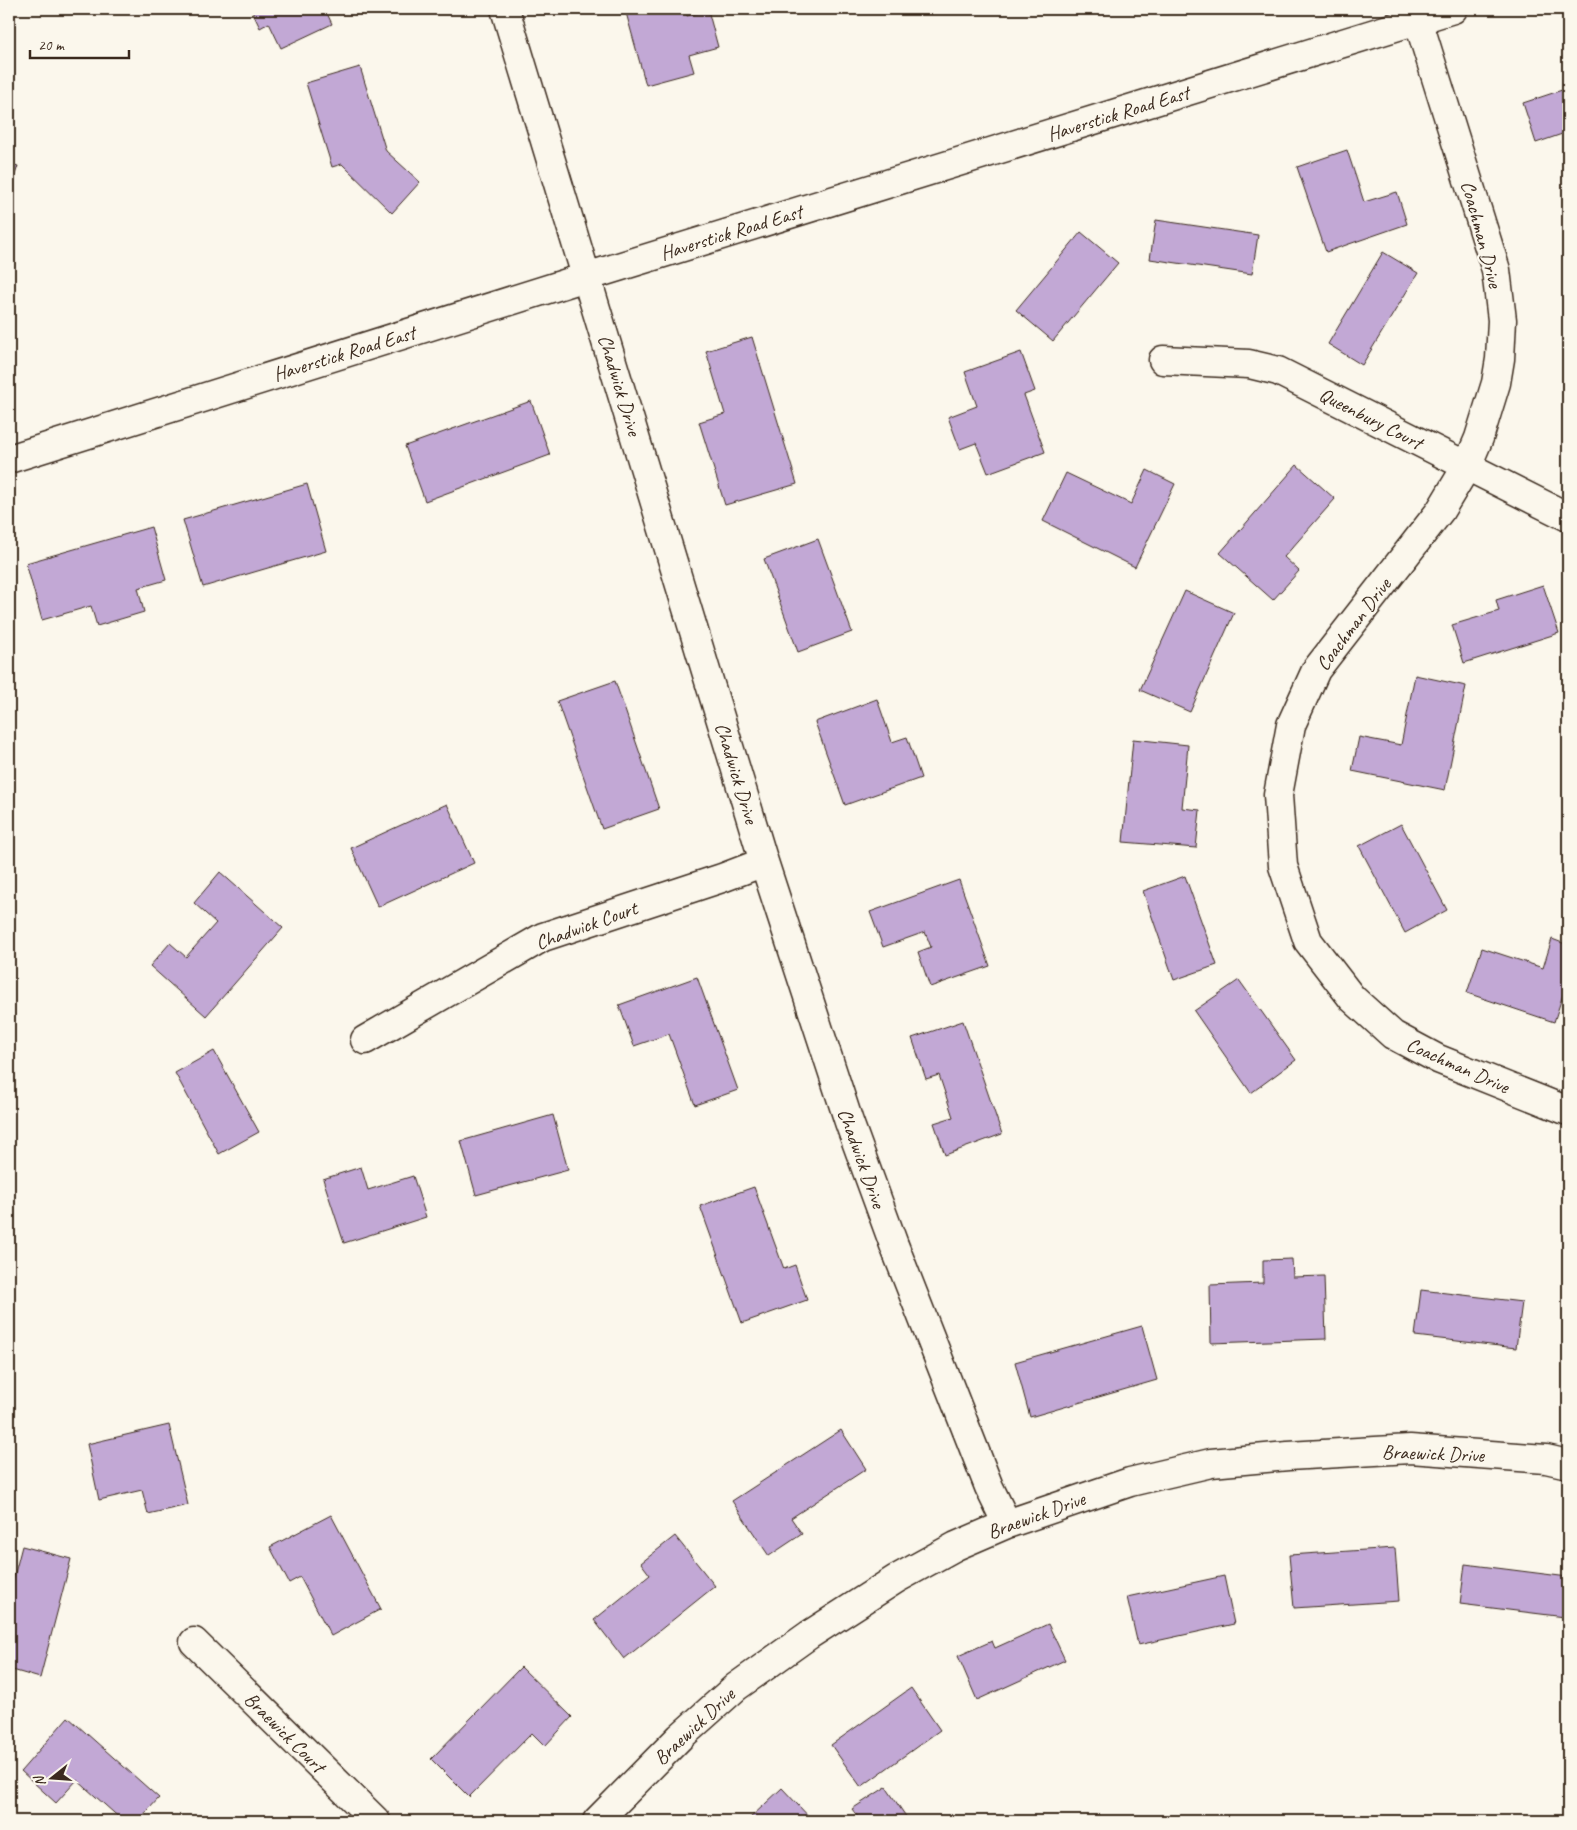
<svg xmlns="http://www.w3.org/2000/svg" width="1577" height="1830" font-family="Caveat,sans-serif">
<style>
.building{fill:#c2a8d5;stroke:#3b2a1e}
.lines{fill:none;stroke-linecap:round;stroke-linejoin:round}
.street-casing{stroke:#3b2a1e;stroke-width:31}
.street{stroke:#fbf7ec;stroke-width:28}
.labels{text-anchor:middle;stroke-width:4.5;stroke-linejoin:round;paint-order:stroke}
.street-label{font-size:20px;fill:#3b2a1e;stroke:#fbf7ec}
</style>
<rect width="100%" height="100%" fill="#fbf7ec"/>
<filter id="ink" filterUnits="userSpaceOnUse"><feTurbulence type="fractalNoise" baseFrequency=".02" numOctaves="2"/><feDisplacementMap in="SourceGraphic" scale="10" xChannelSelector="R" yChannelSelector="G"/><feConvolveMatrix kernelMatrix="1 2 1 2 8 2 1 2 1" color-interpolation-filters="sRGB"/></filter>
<g filter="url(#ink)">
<!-- building -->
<path class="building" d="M 251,9 L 325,9 L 332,24 L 281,48 L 269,23 L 260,28 Z
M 625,9 L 685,9 L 687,16 L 708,10 L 718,47 L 689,55 L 694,72 L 646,85 Z
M 360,67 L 386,151 L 420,182 L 392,213 L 342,164 L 332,167 L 306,83 Z
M 1568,88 L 1568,132 L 1536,143 L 1523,103 Z
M 1347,150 L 1364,202 L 1397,192 L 1407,224 L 1326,252 L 1297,167 Z
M 9,163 L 18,166 L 9,192 Z
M 1568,207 L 1568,231 L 1563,208 Z
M 1156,220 L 1258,235 L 1252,274 L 1150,259 Z
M 1081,232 L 1118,263 L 1053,341 L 1016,310 Z
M 1383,252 L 1418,273 L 1362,365 L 1328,344 Z
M 752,337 L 797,484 L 725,505 L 699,422 L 725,414 L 706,351 Z
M 1021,352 L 1035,391 L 1024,395 L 1045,452 L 988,473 L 976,443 L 960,449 L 948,417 L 977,406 L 965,372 Z
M 531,401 L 550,455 L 425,501 L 405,446 Z
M 1297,465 L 1335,499 L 1284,557 L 1299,571 L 1273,600 L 1220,553 Z
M 1147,470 L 1175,484 L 1135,567 L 1043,521 L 1066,473 L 1131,504 Z
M 307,484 L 326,551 L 203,587 L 183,520 Z
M 151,527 L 166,580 L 138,588 L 144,612 L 97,626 L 91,606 L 42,620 L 26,563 Z
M 818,539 L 852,632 L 798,652 L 764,559 Z
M 1543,585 L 1559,633 L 1464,663 L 1452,625 L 1499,611 L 1496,600 Z
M 1185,591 L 1234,613 L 1190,712 L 1140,690 Z
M 1415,675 L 1466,686 L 1445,790 L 1352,771 L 1359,737 L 1401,745 Z
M 615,681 L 659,809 L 602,829 L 557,701 Z
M 877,699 L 892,742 L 907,737 L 921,778 L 845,805 L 815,722 Z
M 1133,739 L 1188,745 L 1182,808 L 1200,810 L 1196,848 L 1123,842 Z
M 447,804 L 474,863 L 378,907 L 351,848 Z
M 1401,824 L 1447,910 L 1405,933 L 1359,846 Z
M 220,872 L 283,928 L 206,1016 L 150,966 L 170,943 L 186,957 L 216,923 L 194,903 Z
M 1185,876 L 1217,965 L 1174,980 L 1143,891 Z
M 959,880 L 990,966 L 930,987 L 918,952 L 931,947 L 925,932 L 883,947 L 870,912 Z
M 1552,939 L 1568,945 L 1568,979 L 1554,1022 L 1467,993 L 1482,948 L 1543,968 Z
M 697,977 L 738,1090 L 695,1105 L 669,1034 L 634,1046 L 619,1005 Z
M 1239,980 L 1296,1060 L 1251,1093 L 1194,1011 Z
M 963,1021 L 1002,1134 L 945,1155 L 934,1123 L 953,1117 L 939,1075 L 926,1079 L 912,1038 Z
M 214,1051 L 259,1132 L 219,1154 L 175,1073 Z
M 553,1115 L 568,1170 L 476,1195 L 461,1141 Z
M 361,1167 L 368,1190 L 413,1176 L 426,1217 L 344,1243 L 323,1179 Z
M 754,1187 L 784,1269 L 795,1265 L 807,1300 L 742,1323 L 700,1206 Z
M 1292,1259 L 1293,1277 L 1324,1276 L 1326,1339 L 1211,1343 L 1210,1285 L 1263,1283 L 1263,1260 Z
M 1421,1290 L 1522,1302 L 1516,1348 L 1415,1336 Z
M 1142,1326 L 1157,1380 L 1030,1417 L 1015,1362 Z
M 169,1425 L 188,1505 L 148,1514 L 142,1490 L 99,1500 L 87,1444 Z
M 841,1430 L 866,1469 L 791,1518 L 802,1534 L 769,1556 L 732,1501 Z
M 331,1515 L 381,1609 L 331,1636 L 300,1577 L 289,1583 L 270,1547 Z
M 675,1536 L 715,1586 L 624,1659 L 594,1620 L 650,1575 L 641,1563 Z
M 22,1546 L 71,1559 L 40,1678 L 9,1669 L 9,1596 Z
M 1395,1548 L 1399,1601 L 1294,1608 L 1289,1555 Z
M 1465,1564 L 1568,1577 L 1565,1617 L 1460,1604 Z
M 1224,1576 L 1234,1624 L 1138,1645 L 1127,1597 Z
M 1048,1624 L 1065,1660 L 977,1700 L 958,1656 L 992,1641 L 995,1648 Z
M 521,1667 L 572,1717 L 545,1746 L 532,1733 L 469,1797 L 431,1759 Z
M 911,1688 L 940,1730 L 861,1787 L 831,1745 Z
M 68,1717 L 159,1798 L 138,1821 L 123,1821 L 77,1780 L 56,1803 L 21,1771 Z
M 886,1787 L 907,1818 L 902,1821 L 861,1821 L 852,1809 Z
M 782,1788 L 813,1821 L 747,1821 Z"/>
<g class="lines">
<!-- street casing -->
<g class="street-casing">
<path id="street" d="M 505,9 L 764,862 L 849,1122 L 894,1245 L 989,1487 L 1007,1524
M 1418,20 L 1496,270 L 1502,320 L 1500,359 L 1496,383 L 1479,438 L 1467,466 L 1440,511 L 1316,670 L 1291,725 L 1278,795 L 1283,866 L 1308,941 L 1352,998 L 1393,1035 L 1438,1059 L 1568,1111
M 1163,360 L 1249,364 L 1278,371 L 1568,517
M 9,459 L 586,277 L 1453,9
M 365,1040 L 543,937 L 722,878 L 764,862
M 194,1642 L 376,1821
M 597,1821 L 680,1737 L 736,1687 L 809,1635 L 896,1579 L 956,1546 L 1007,1524 L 1130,1482 L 1211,1463 L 1288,1456 L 1410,1449 L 1546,1459 L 1568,1464"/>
</g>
<!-- street -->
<use href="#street" class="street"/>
</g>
</g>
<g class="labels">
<!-- street labels -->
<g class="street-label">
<text transform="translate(1118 113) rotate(-17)" y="7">Haverstick Road East</text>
<text transform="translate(731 232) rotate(-17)" y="7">Haverstick Road East</text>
<text transform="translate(1482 234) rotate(75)" y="7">Coachman Drive</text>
<text transform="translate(344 353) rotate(-17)" y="7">Haverstick Road East</text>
<text transform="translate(620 385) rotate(73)" y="7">Chadwick Drive</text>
<text transform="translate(1371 418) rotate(27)" y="7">Queenbury Court</text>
<text transform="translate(1353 624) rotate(-53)" y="7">Coachman Drive</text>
<text transform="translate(737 773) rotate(73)" y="7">Chadwick Drive</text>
<text transform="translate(586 925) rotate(-20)" y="7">Chadwick Court</text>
<text transform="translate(1458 1065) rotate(24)" y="7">Coachman Drive</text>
<text transform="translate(862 1158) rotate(70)" y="7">Chadwick Drive</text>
<text transform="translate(1433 1453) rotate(2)" y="7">Braewick Drive</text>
<text transform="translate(1036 1515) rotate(-20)" y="7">Braewick Drive</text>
<text transform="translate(694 1726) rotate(-43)" y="7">Braewick Drive</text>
<text transform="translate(285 1732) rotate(45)" y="7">Braewick Court</text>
</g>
</g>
<!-- margin -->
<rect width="1577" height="1830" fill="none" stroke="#fbf7ec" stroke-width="30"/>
<rect x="15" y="15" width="1547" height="1800" fill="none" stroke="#3b2a1e" stroke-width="2" filter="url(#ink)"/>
<!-- north arrow -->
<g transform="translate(52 1778) rotate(253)" stroke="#fbf7ec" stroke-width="4" paint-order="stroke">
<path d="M0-4L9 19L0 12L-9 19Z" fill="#3b2a1e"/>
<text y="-8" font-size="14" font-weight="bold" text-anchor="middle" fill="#3b2a1e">N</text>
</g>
<!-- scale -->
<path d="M30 50v8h99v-8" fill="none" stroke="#3b2a1e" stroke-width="2.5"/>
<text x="38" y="50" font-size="15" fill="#3b2a1e" stroke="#fbf7ec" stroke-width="4" paint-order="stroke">20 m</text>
</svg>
